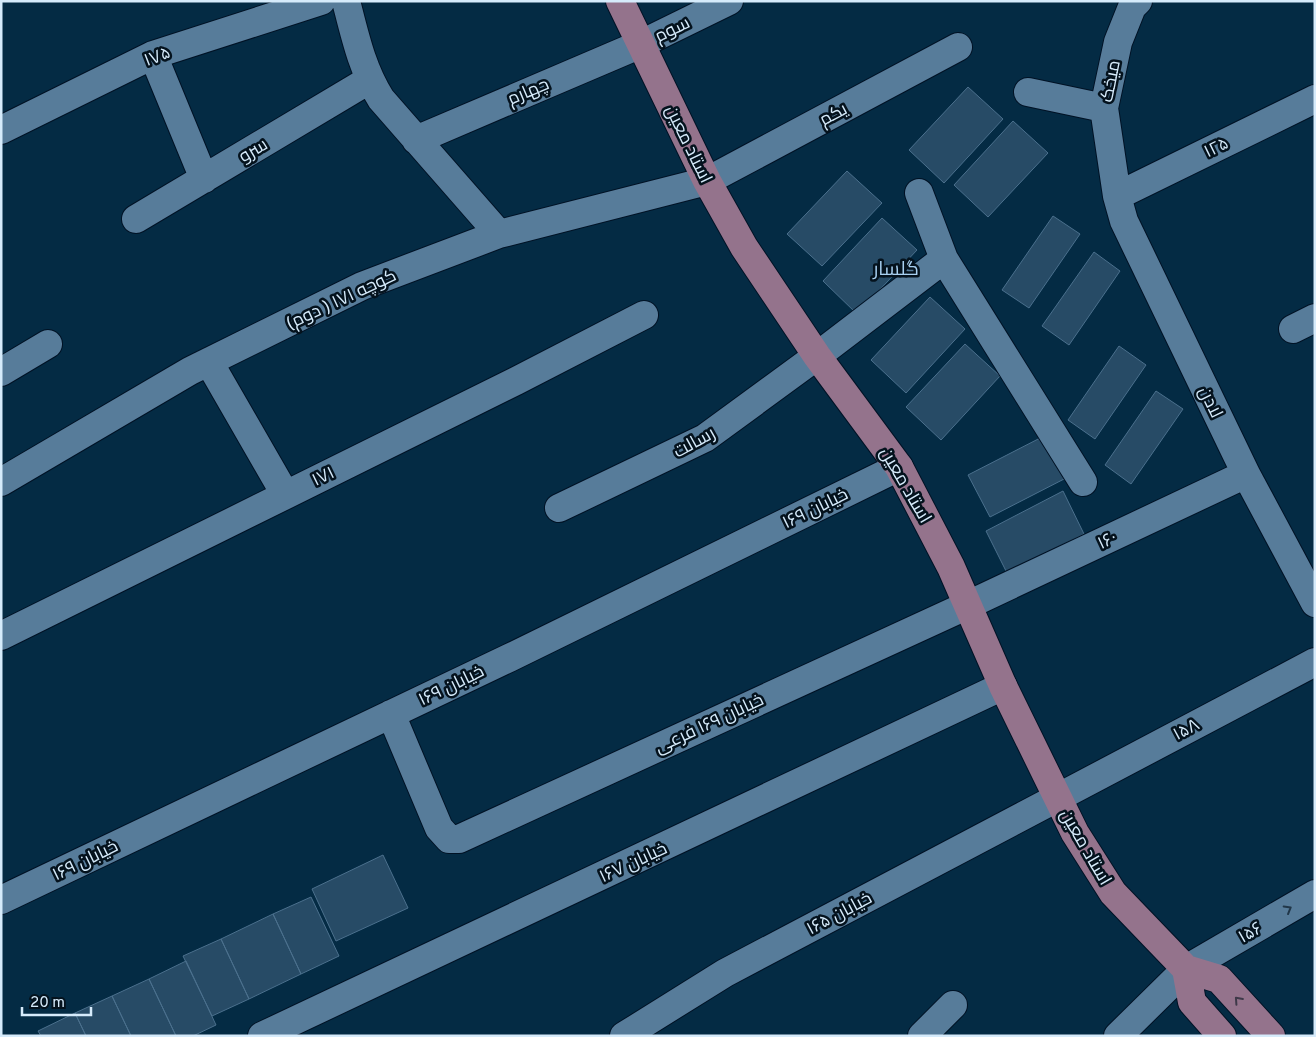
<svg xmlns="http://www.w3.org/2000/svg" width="1316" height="1037" font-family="Overpass,Cairo,sans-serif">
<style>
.building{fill:#274b66;stroke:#4b708d}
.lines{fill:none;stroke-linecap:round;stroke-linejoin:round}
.minor-casing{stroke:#001225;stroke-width:30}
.major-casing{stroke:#001225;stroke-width:30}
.minor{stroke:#577c9a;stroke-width:28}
.major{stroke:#94738c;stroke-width:28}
.oneway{stroke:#213749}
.oneway2{stroke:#3e3949}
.labels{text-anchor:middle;stroke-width:5;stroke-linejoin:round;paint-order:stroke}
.street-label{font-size:18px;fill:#d6ebfb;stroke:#04121d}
.neighbourhood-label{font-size:19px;fill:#a8d0f1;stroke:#04121d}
</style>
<rect width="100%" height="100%" fill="#042b44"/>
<!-- building -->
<path class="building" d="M 968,87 L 1003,119 L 944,183 L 909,150 Z
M 1013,121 L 1048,153 L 988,217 L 954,185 Z
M 847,171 L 882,203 L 822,266 L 787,234 Z
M 1053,216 L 1080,234 L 1029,308 L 1002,290 Z
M 882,218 L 917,250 L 857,314 L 823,281 Z
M 1094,252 L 1120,271 L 1069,345 L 1042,326 Z
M 930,297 L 965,329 L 906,393 L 871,360 Z
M 965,344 L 1000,376 L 941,440 L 906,407 Z
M 1119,346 L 1146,365 L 1095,439 L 1068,420 Z
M 1156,391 L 1183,409 L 1131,484 L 1105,465 Z
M 1046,435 L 1068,477 L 990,517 L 968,475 Z
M 1063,491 L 1084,534 L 1007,573 L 986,531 Z
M 383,855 L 408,908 L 336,941 L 312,889 Z
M 311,897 L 339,956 L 301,974 L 273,914 Z
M 273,914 L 301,974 L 249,999 L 221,939 Z
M 221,939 L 249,999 L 212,1016 L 183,956 Z
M 186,961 L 216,1025 L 193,1036 L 176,1036 L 149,979 Z
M 149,979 L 176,1036 L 131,1036 L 112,996 Z
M 112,996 L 131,1036 L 86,1036 L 75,1013 Z
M 75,1013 L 86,1036 L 41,1036 L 38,1031 Z"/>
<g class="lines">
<!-- minor casing -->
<g class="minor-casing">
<path id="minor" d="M 346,1 C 355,36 362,69 381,99 L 499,234
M 1138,1 L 1132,7 L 1118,42 L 1104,108 L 1117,196 L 1124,221 L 1246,474 L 1315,603
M 153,55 L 204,179
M 1028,92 L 1104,108
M 1,130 L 153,55 L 321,1
M 416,140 L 641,44 L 729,1
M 919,193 L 944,259 L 1083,482
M 1117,196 L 1315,99
M 136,219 L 369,80
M 1293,329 L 1315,318
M 209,362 L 285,494
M 1,372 L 48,344
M 1,482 L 190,371 L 362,286 L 499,234 L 707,181 L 958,47
M 559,508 L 705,438 L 817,356 L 944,259
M 1,636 L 516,381 L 644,315
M 391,714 L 439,828 L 449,839 L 459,839 L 968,605 L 1246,474
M 1,900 L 509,658 L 899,467
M 262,1036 L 1003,686
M 624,1036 L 725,973 L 1315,662
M 922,1036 L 953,1005
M 1118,1036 L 1186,969 L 1315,894"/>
</g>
<!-- major casing -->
<g class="major-casing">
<path id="major" d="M 620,1 L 707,181 L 744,247 L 817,356 L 899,467 L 951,567 L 1003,686 L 1075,833 L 1113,893 L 1186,969 L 1219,979 L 1271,1036
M 1186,969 L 1192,1002 L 1222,1036"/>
</g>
<!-- minor -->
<use href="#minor" class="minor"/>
<!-- major -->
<use href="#major" class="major"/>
</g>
<!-- one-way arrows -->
<defs><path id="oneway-chevron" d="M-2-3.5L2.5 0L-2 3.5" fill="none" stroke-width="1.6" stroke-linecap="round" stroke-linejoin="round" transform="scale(1.25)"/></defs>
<use class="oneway" href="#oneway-chevron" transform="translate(1288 909) rotate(-30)"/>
<use class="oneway2" href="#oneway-chevron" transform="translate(1238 1000) rotate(-132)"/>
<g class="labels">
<!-- street labels -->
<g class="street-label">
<text transform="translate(672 29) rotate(-26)" y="6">سوم</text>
<text transform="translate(157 56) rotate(-21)" y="6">۱۷۵</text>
<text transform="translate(1110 81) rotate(-79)" y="6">میخک</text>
<text transform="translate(528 91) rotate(-23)" y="6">چهارم</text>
<text transform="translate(833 114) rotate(-28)" y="6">یکم</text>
<text transform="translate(689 144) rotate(64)" y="6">استاد معین</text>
<text transform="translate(1216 147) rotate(-26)" y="6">۱۲۵</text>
<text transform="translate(253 150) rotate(-31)" y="6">سرو</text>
<text transform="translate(341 299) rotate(-25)" y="6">کوچه ۱۷۱ ( دوم)</text>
<text transform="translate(1211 402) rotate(64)" y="6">لادن</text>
<text transform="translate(694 442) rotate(-29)" y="6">رسالت</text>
<text transform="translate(323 476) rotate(-26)" y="6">۱۷۱</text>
<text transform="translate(906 485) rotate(60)" y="6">استاد معین</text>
<text transform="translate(815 508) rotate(-26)" y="6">خیابان ۱۶۹</text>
<text transform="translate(1107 540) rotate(-25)" y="6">۱۶۰</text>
<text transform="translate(451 685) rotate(-26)" y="6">خیابان ۱۶۹</text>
<text transform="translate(709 723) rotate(-25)" y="6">خیابان ۱۶۹ فرعی</text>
<text transform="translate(1186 729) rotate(-28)" y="6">۱۵۸</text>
<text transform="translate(1086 847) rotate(60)" y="6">استاد معین</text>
<text transform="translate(85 860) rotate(-26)" y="6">خیابان ۱۶۹</text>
<text transform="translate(633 862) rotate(-25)" y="6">خیابان ۱۶۷</text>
<text transform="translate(839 913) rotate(-28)" y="6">خیابان ۱۶۵</text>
<text transform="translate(1250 932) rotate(-30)" y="6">۱۵۶</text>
</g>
<!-- neighbourhood labels -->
<g class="neighbourhood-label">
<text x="896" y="275">گلسار</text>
</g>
</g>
<!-- border -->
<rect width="1316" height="1037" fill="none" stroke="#d6ebfb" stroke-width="5"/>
<!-- scale -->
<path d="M22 1007v8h69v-8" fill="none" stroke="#d6ebfb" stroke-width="2.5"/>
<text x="30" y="1007" font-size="15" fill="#d6ebfb" stroke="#04121d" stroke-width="4" paint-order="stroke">20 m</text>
</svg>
